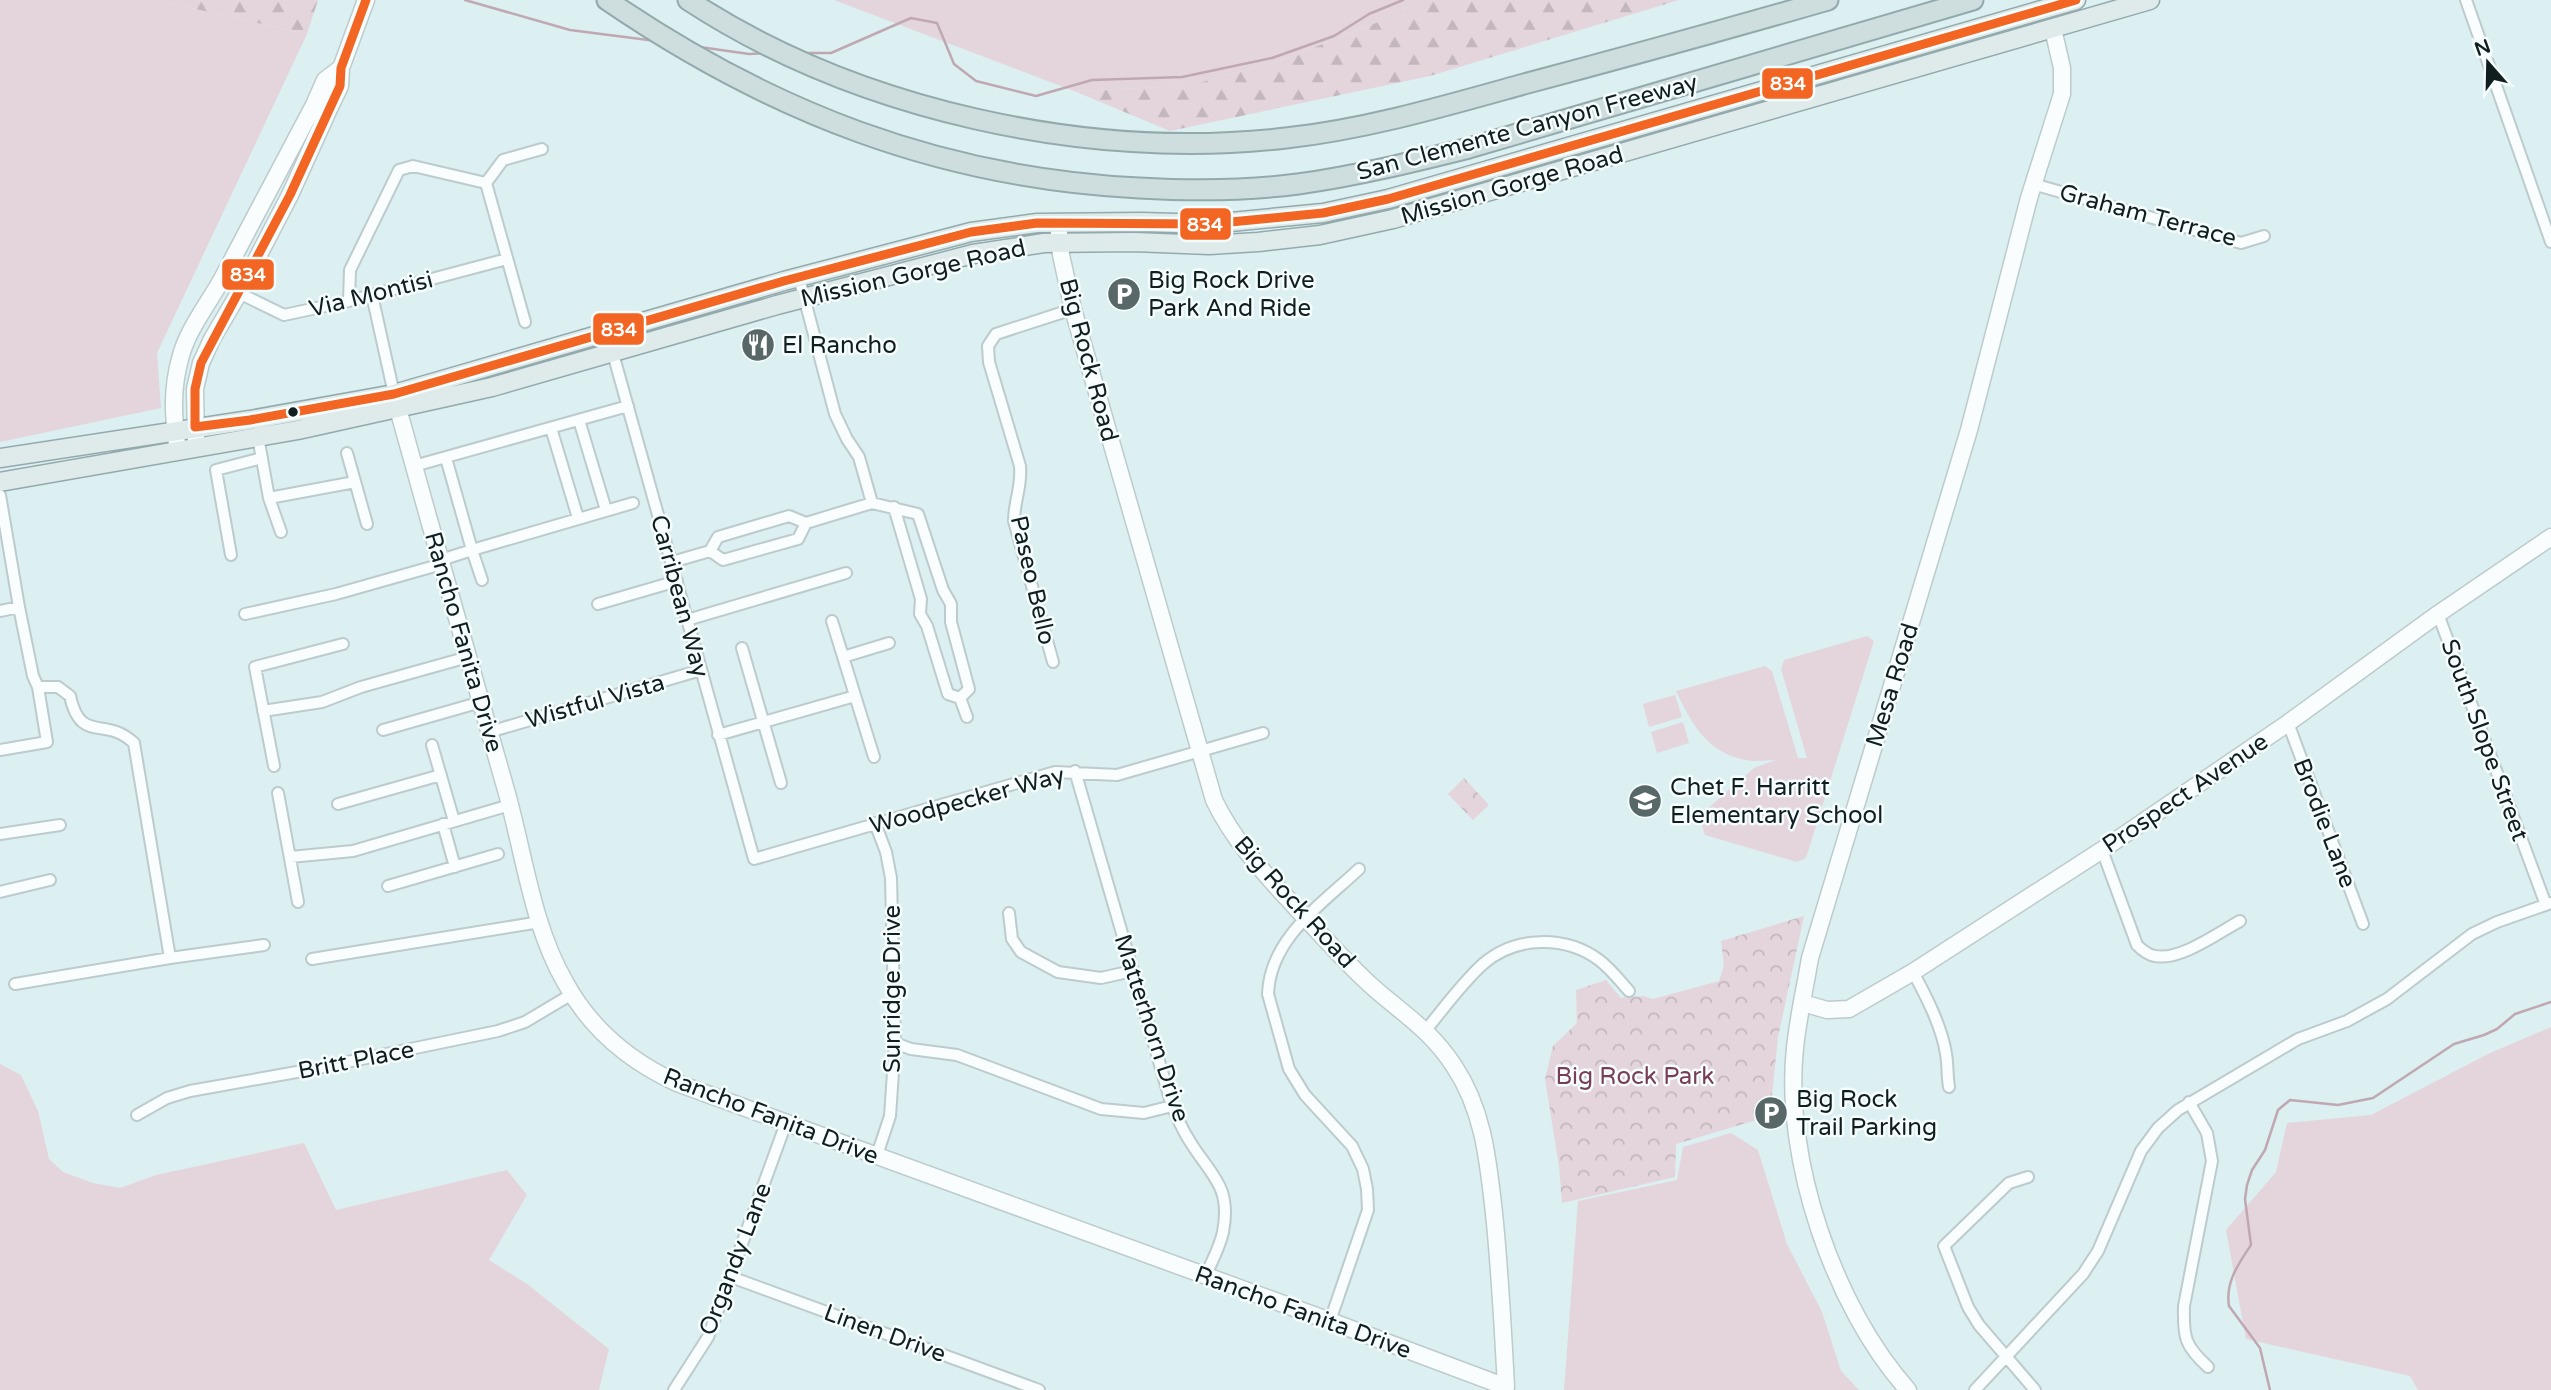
<svg xmlns="http://www.w3.org/2000/svg" width="2551" height="1390" font-family="'Varela Round',sans-serif">
<style>
.grass{fill:#e4d5dd}
.forest{fill:url(#forest-firs)}
.park{fill:url(#park-crowns)}
.lines{fill:none;stroke-linecap:round;stroke-linejoin:round}
.stream{stroke:#c0a8b3;stroke-width:2.5}
.street-casing{stroke:#bccbcd;stroke-width:14}
.secondary-casing{stroke:#bccbcd;stroke-width:19}
.primary-casing{stroke:#93aaad;stroke-width:21}
.highway-casing{stroke:#93aaad;stroke-width:23}
.street{stroke:#fafdfd;stroke-width:10}
.secondary{stroke:#fafdfd;stroke-width:16}
.primary{stroke:#dfeaeb;stroke-width:18}
.highway{stroke:#ceddde;stroke-width:19}
.bus-1-casing{stroke:#f6fdfe;stroke-width:14}
.bus-1{stroke:#f26522;stroke-width:9}
.bus-dot{fill:#111e1f;stroke:#f6fdfe;stroke-width:2.5}
.labels{text-anchor:middle;stroke-width:5;stroke-linejoin:round;paint-order:stroke}
.street-label{font-size:24px;fill:#111e1f;stroke:#f6fdfe}
.poi-label{font-size:24px;fill:#111e1f;stroke:#f6fdfe;text-anchor:start}
.park-label{font-size:24px;fill:#783e55;stroke:#f6fdfe}
.line-badge{stroke:#f6fdfe;stroke-width:2.5}
.badge-label{font-size:19px;text-anchor:middle;font-weight:bold;fill:#fff}
</style>
<defs>
<pattern id="forest-firs" width="22" height="20" patternUnits="userSpaceOnUse" patternTransform="scale(1.75)"><rect width="22" height="20" fill="#e4d5dd"/><path d="M5 1l3.5 6h-7zM16 11l3.5 6h-7z" fill="#c3b6bd"/></pattern>
<pattern id="park-crowns" width="20" height="18" patternUnits="userSpaceOnUse" patternTransform="scale(1.75)"><rect width="20" height="18" fill="#e4d5dd"/><path d="M2 6a3 3 0 1 1 6 0M12 15a3 3 0 1 1 6 0" fill="none" stroke="#c3b6bd"/></pattern>
</defs>
<rect width="100%" height="100%" fill="#dceff1"/>
<!-- grass -->
<path class="grass" d="M 0,0 L 155,0 L 307,34 L 157,353 L 161,408 L 0,442 Z
M 834,0 L 1419,0 L 1391,17 L 1277,62 L 1187,86 L 1074,91 Z
M 1867,636 L 1874,641 L 1806,858 L 1797,862 L 1705,835 L 1699,816 L 1754,768 L 1776,760 C 1769,760 1761,761 1754,761 C 1710,757 1693,727 1676,691 L 1765,666 L 1772,671 L 1798,758 L 1807,758 L 1781,669 L 1784,660 Z
M 1675,695 L 1682,717 L 1649,727 L 1643,704 Z
M 1683,722 L 1689,743 L 1657,753 L 1651,732 Z
M 2551,1027 L 2551,1390 L 2418,1390 L 2410,1376 L 2246,1339 L 2226,1230 L 2276,1172 L 2287,1123 L 2371,1115 L 2488,1054 Z
M 0,1064 L 21,1075 L 38,1111 L 49,1159 L 63,1172 L 93,1183 L 120,1188 L 156,1175 L 304,1143 L 336,1210 L 507,1170 L 527,1195 L 489,1260 L 527,1284 L 609,1349 L 599,1390 L 0,1390 Z
M 1731,1133 L 1758,1150 L 1787,1244 L 1822,1312 L 1841,1371 L 1859,1390 L 1564,1390 L 1578,1201 L 1677,1180 L 1683,1147 Z"/>
<!-- forest -->
<path class="forest" d="M 155,0 L 318,0 L 307,34 Z
M 1419,0 L 1679,0 L 1430,76 L 1170,131 L 1074,91 L 1187,86 L 1277,62 L 1391,17 Z"/>
<!-- park -->
<path class="park" d="M 1464,778 L 1489,805 L 1473,820 L 1448,794 Z
M 1804,916 L 1778,1037 L 1770,1116 L 1676,1144 L 1675,1177 L 1562,1203 L 1559,1166 L 1545,1079 L 1553,1046 L 1577,1023 L 1576,990 L 1606,980 L 1621,998 L 1643,996 L 1653,999 L 1719,981 L 1724,966 L 1721,941 Z"/>
<g class="lines">
<!-- stream -->
<path class="stream" d="M 465,0 L 570,30 L 656,41
M 700,47 L 749,54 L 767,53
M 805,53 L 831,53 L 911,18 L 937,23 L 954,64 L 976,81 L 1036,96 L 1092,80 L 1182,77 L 1272,58 L 1334,36 L 1369,14 L 1403,0
M 2270,1390 L 2260,1348 L 2229,1306 C 2225,1282 2239,1263 2251,1245 L 2245,1199 L 2247,1185 L 2252,1170 L 2265,1150 L 2278,1110 L 2290,1100 L 2338,1105 L 2373,1098 L 2454,1044 L 2484,1035 L 2497,1029 L 2515,1014 L 2551,1002"/>
<!-- street casing -->
<g class="street-casing">
<path id="street" d="M 2466,0 L 2551,242
M 486,183 L 503,160 L 542,149
M 2033,184 L 2241,243 L 2264,236
M 799,278 L 835,414 L 847,439 L 859,457 L 872,503
M 239,293 L 284,315 L 349,301 L 507,259
M 372,295 L 394,394
M 349,301 L 350,270 L 399,170 L 413,166 L 486,183 L 525,322
M 607,332 L 754,859 L 1055,772 L 1117,775 L 1263,733
M 579,420 L 606,510
M 551,428 L 578,518
M 258,437 L 269,498 L 281,532
M 347,453 L 367,524
M 414,466 L 628,406
M 0,495 L 19,607 L 33,676 L 38,687 L 47,742 L 0,750
M 269,498 L 355,482
M 894,507 L 921,599 L 920,614 L 927,626 L 948,694 L 960,698
M 710,551 L 723,560 L 798,539 L 806,523
M 231,555 L 216,470 L 262,458
M 441,560 L 472,550 L 446,458
M 672,562 L 710,551 L 718,537 L 789,516 L 806,523 L 872,503 L 918,514 L 943,590 L 951,604 L 951,622 L 969,689 L 960,698
M 482,580 L 472,550 L 633,503
M 598,604 L 677,581
M 0,611 L 19,607
M 245,614 L 336,594 L 442,564
M 2438,614 L 2546,905
M 687,620 L 846,573
M 832,621 L 874,757
M 742,648 L 781,783
M 843,657 L 889,643
M 1053,662 L 1014,521 C 1014,501 1022,487 1020,466 L 989,362 L 988,346 L 996,334 L 1073,309
M 38,687 L 58,687 L 70,696 C 81,745 104,715 134,743 L 170,958
M 960,698 L 967,717
M 263,711 L 322,702 L 361,687 L 468,657
M 2288,723 L 2363,924
M 383,730 L 481,702
M 489,732 L 701,670
M 718,735 L 855,696
M 432,745 L 454,821
M 274,766 L 255,667 L 343,644
M 1075,771 L 1172,1106 C 1177,1117 1182,1129 1189,1140 C 1210,1175 1232,1185 1223,1232 C 1220,1247 1211,1263 1205,1277
M 278,793 L 298,902
M 338,804 L 441,775
M 875,823 L 886,852 L 891,878 L 895,1043 L 890,1116 L 877,1155
M 443,824 L 455,867
M 0,834 L 60,825
M 2102,850 L 2137,945 C 2142,950 2148,955 2155,956 C 2180,961 2218,933 2240,921
M 290,857 L 353,851 L 510,805
M 388,886 L 498,854
M 0,892 L 50,880
M 1009,913 L 1012,939 L 1021,952 L 1058,972 L 1101,978 L 1132,971
M 312,959 L 540,922
M 1913,972 C 1926,996 1942,1027 1946,1054 C 1948,1064 1947,1076 1949,1087
M 15,984 L 170,958 L 264,945
M 1426,1030 C 1444,1008 1462,983 1483,964 C 1515,936 1565,935 1599,960 C 1611,969 1619,980 1629,991
M 895,1043 L 911,1049 L 957,1055 L 1101,1109 L 1144,1113 L 1172,1106
M 2189,1102 L 2207,1133 L 2212,1161 L 2184,1306 C 2183,1338 2185,1346 2208,1367
M 137,1115 L 167,1098 L 190,1091 L 308,1070 L 498,1031 L 525,1022 L 572,994
M 2028,1177 L 2009,1183 L 1944,1246 L 1968,1307 L 1979,1325 L 2035,1390
M 731,1277 L 1039,1390
M 1330,1321 L 1368,1210 L 1367,1189 L 1363,1169 L 1352,1146 L 1305,1095 L 1289,1069 L 1268,994 C 1270,938 1322,904 1359,869
M 674,1390 L 708,1337 L 786,1123
M 1975,1390 L 2083,1274 L 2098,1251 L 2141,1151 L 2158,1128 L 2178,1110 L 2298,1039 L 2347,1021 L 2387,999 L 2472,934 L 2497,922 L 2551,903"/>
</g>
<!-- secondary casing -->
<g class="secondary-casing">
<path id="secondary" d="M 395,398 C 431,529 469,660 506,790 C 524,853 532,925 565,982 C 590,1028 629,1061 677,1083 L 1330,1321 L 1506,1387 C 1503,1329 1500,1271 1494,1213 C 1488,1161 1484,1111 1454,1066 C 1427,1025 1396,1010 1363,978 C 1340,956 1319,932 1297,909 C 1266,875 1234,842 1214,800 L 1073,309 L 1061,255 L 1058,222
M 196,441 L 195,389 L 201,363 L 212,339 L 239,293 L 290,195 L 329,109 L 340,86 L 341,68 L 366,0
M 177,444 C 173,415 172,388 180,359 C 187,330 207,306 222,279 C 253,221 283,163 314,105 L 325,80 L 341,68
M 1803,1003 L 1827,1010 L 1849,1009 L 1913,972 L 2102,850 L 2288,723 L 2438,614 L 2551,537
M 1908,1390 C 1834,1308 1783,1158 1795,1048 C 1798,1018 1805,988 1810,958 L 1969,430 L 2029,198 L 2062,94 L 2062,68 L 2053,29"/>
</g>
<!-- primary casing -->
<g class="primary-casing">
<path id="primary" d="M 0,458 L 250,420 L 394,394 L 784,281 L 971,232 L 1037,223 L 1142,222 L 1210,224 L 1323,213 L 1388,199 L 2076,0
M 0,482 L 298,430 L 492,387 L 777,305 L 973,254 L 1044,243 L 1134,242 L 1209,245 L 1258,242 L 1320,235 L 1393,219 L 2150,0"/>
</g>
<!-- highway casing -->
<g class="highway-casing">
<path id="highway" d="M 607,0 C 771,112 940,178 1139,188 C 1192,191 1246,191 1298,184 C 1356,176 1413,162 1469,148 L 1973,0
M 688,0 C 856,110 1087,161 1286,138 C 1367,129 1445,106 1524,84 C 1626,57 1727,29 1828,0"/>
</g>
<!-- street -->
<use href="#street" class="street"/>
<!-- secondary -->
<use href="#secondary" class="secondary"/>
<!-- primary -->
<use href="#primary" class="primary"/>
<!-- highway -->
<use href="#highway" class="highway"/>
<!-- bus-1 casing -->
<g class="bus-1-casing">
<path id="bus-1" d="M 366,0 L 341,68 L 340,86 L 290,195 L 201,363 L 195,389 L 195,427 L 250,420 L 394,394 L 784,281 L 971,232 L 1037,223 L 1210,224 L 1323,213 L 1388,199 L 2076,0"/>
</g>
<!-- bus-1 -->
<use href="#bus-1" class="bus-1"/>
</g>
<!-- icons -->
<defs>
<g id="parking-disc" transform="scale(1.75)"><circle r="9.5" fill="#586768" stroke="#f6fdfe"/><path d="M-3.5-5.5H1a3.5 3.5 0 0 1 0 7H-1V5.5H-3.5ZM-1-3.4V-.6H.8a1.4 1.4 0 0 0 0-2.8Z" fill="#fff"/></g>
<g id="restaurant-disc" transform="scale(1.75)"><circle r="9.5" fill="#586768" stroke="#f6fdfe"/><path d="M-5-6h1v4h1v-4h1v4h1v-4h1v5L-1.5 .5V6h-2V.5L-5-1ZM5-6V6H3V1.5H1.5Q1.5-4 5-6Z" fill="#fff"/></g>
<g id="school-disc" transform="scale(1.75)"><circle r="9.5" fill="#586768" stroke="#f6fdfe"/><path d="M0-5L7-2L0 1L-7-2ZM-4 1L0 2.5L4 1V4Q0 6-4 4Z" fill="#fff"/></g>
</defs>
<g fill-rule="evenodd">
<use href="#parking-disc" x="1124" y="294"/>
<use href="#restaurant-disc" x="758" y="345"/>
<use href="#school-disc" x="1645" y="801"/>
<use href="#parking-disc" x="1771" y="1113"/>
</g>
<!-- markers -->
<circle class="bus-dot" cx="293" cy="412" r="6"/>
<g class="labels">
<!-- street labels -->
<g class="street-label">
<text transform="translate(1527 127) rotate(-15)" y="8">San Clemente Canyon Freeway</text>
<text transform="translate(1512 185) rotate(-16)" y="8">Mission Gorge Road</text>
<text transform="translate(2148 215) rotate(15)" y="8">Graham Terrace</text>
<text transform="translate(913 273) rotate(-13)" y="8">Mission Gorge Road</text>
<text transform="translate(371 294) rotate(-14)" y="8">Via Montisi</text>
<text transform="translate(1089 360) rotate(75)" y="8">Big Rock Road</text>
<text transform="translate(1033 580) rotate(77)" y="8">Paseo Bello</text>
<text transform="translate(680 596) rotate(75)" y="8">Carribean Way</text>
<text transform="translate(464 642) rotate(74)" y="8">Rancho Fanita Drive</text>
<text transform="translate(1892 685) rotate(-73)" y="8">Mesa Road</text>
<text transform="translate(595 701) rotate(-16)" y="8">Wistful Vista</text>
<text transform="translate(2485 740) rotate(70)" y="8">South Slope Street</text>
<text transform="translate(2185 793) rotate(-34)" y="8">Prospect Avenue</text>
<text transform="translate(967 800) rotate(-15)" y="8">Woodpecker Way</text>
<text transform="translate(2325 823) rotate(69)" y="8">Brodie Lane</text>
<text transform="translate(1295 902) rotate(48)" y="8">Big Rock Road</text>
<text transform="translate(892 989) rotate(-90)" y="8">Sunridge Drive</text>
<text transform="translate(1152 1028) rotate(72)" y="8">Matterhorn Drive</text>
<text transform="translate(356 1060) rotate(-11)" y="8">Britt Place</text>
<text transform="translate(771 1116) rotate(21)" y="8">Rancho Fanita Drive</text>
<text transform="translate(735 1259) rotate(-69)" y="8">Organdy Lane</text>
<text transform="translate(1303 1312) rotate(20)" y="8">Rancho Fanita Drive</text>
<text transform="translate(885 1333) rotate(20)" y="8">Linen Drive</text>
</g>
<!-- poi labels -->
<g class="poi-label">
<text x="1148" y="288">Big Rock Drive<tspan x="1148" dy="28">Park And Ride</tspan></text>
<text x="782" y="353">El Rancho</text>
<text x="1670" y="795">Chet F. Harritt<tspan x="1670" dy="28">Elementary School</tspan></text>
<text x="1796" y="1107">Big Rock<tspan x="1796" dy="28">Trail Parking</tspan></text>
</g>
<!-- park labels -->
<g class="park-label">
<text x="1635" y="1084">Big Rock Park</text>
</g>
</g>
<g class="line-badge">
<rect x="1761" y="67" width="53" height="33" rx="7" fill="#f26522"/>
<rect x="1179" y="207" width="53" height="34" rx="7" fill="#f26522"/>
<rect x="221" y="258" width="54" height="33" rx="7" fill="#f26522"/>
<rect x="592" y="312" width="53" height="34" rx="7" fill="#f26522"/>
</g>
<g class="badge-label">
<text x="1788" y="90">834</text>
<text x="1205" y="231">834</text>
<text x="248" y="281">834</text>
<text x="619" y="336">834</text>
</g>
<!-- north arrow -->
<g transform="translate(2488 63) rotate(340)" stroke="#f6fdfe" stroke-width="5" paint-order="stroke">
<path d="M0-5L12 26L0 18L-12 26Z" fill="#111e1f"/>
<text y="-10" font-size="19" font-weight="bold" text-anchor="middle" fill="#111e1f">N</text>
</g>
</svg>
